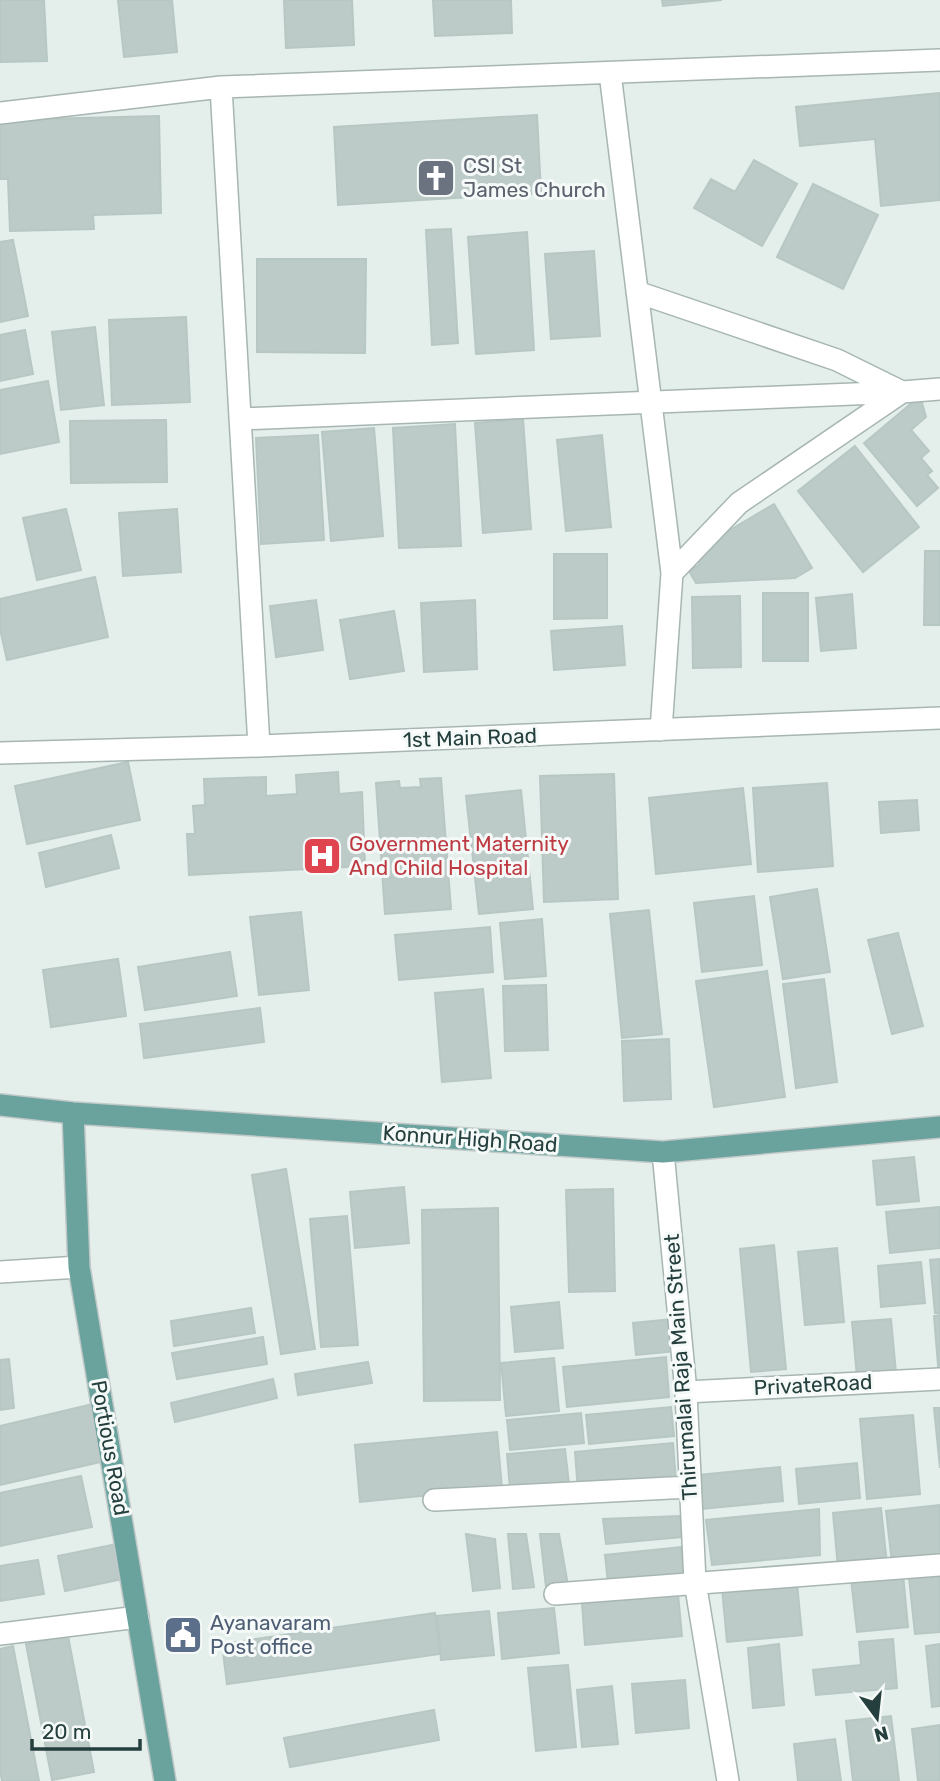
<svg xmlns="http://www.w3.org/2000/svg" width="940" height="1781" font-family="Rubik,sans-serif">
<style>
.building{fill:#bdcbc8;stroke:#b7c7c3;stroke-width:2}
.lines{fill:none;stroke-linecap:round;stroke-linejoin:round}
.minor-casing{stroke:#a7b6b3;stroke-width:24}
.major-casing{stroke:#c2c9c9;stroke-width:24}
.minor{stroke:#fff;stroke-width:21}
.major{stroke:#6aa29e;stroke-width:21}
.labels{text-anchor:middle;stroke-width:6;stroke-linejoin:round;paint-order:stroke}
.worship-label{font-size:21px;fill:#5b616d;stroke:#f5faf8;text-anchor:start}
.street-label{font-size:21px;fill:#243f3d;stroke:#f5faf8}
.health-label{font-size:21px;fill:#be3a42;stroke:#f5faf8;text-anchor:start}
.service-label{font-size:21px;fill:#4e5e75;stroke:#f5faf8;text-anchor:start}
</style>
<rect width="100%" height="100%" fill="#e4eeeb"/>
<!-- building -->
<path class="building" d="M 0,0 L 44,0 L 47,61 L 0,62 Z
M 118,0 L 172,0 L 177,52 L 124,57 Z
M 284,0 L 352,0 L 354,45 L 286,48 Z
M 433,0 L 511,0 L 512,33 L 435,36 Z
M 662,0 L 722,0 L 663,6 Z
M 940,93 L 940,200 L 881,206 L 875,139 L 800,146 L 796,107 Z
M 537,115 L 541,193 L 338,205 L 334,127 Z
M 159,116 L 161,213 L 93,215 L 94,229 L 10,231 L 8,179 L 0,179 L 0,120 Z
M 754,160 L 797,184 L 762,246 L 694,208 L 711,179 L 735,192 Z
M 813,184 L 878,215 L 843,289 L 777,257 Z
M 451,229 L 458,343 L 432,345 L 426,230 Z
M 527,232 L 534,350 L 476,354 L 468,237 Z
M 13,240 L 28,316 L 0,322 L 0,242 Z
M 594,251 L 600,336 L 551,339 L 545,254 Z
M 257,259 L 366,259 L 365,353 L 257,352 Z
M 186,317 L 190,402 L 112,405 L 109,320 Z
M 95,327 L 104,405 L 61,410 L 52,332 Z
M 25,330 L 33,374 L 0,381 L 0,335 Z
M 48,381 L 59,442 L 0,454 L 0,390 Z
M 920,396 L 926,417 L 911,430 L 929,451 L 921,458 L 932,471 L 927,475 L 938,488 L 917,506 L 864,443 Z
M 523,419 L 531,529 L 483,533 L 475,423 Z
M 166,420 L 167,482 L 71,483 L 70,421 Z
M 455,424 L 461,546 L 399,548 L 393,428 Z
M 374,428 L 383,536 L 331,541 L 322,432 Z
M 318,435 L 324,540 L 261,544 L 256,438 Z
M 602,435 L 611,527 L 566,531 L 557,440 Z
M 855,446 L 919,527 L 863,572 L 798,491 Z
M 774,504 L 812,568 L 795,578 L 696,583 L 689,571 L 700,564 L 693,552 Z
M 66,509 L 81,570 L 37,580 L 23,518 Z
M 177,509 L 181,572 L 123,576 L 119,513 Z
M 925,551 L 940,551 L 940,625 L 924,625 Z
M 554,554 L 607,554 L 607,618 L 554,619 Z
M 95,577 L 108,637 L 7,660 L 0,629 L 0,599 Z
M 763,593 L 808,593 L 808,661 L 763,661 Z
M 852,594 L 856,648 L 821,651 L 816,598 Z
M 740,596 L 741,667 L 693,668 L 692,597 Z
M 316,600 L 323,650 L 276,657 L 270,606 Z
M 475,600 L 477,669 L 424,672 L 421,603 Z
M 394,611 L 404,671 L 350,679 L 340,620 Z
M 622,626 L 625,665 L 554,670 L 551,631 Z
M 128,762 L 140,820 L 27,844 L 15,786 Z
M 338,772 L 339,794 L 362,792 L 365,866 L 189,875 L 187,834 L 195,834 L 193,806 L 205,805 L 204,779 L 266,777 L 266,796 L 297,794 L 296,775 Z
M 614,774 L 618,899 L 544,902 L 540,776 Z
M 441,778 L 451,909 L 385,914 L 376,783 L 399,781 L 400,788 L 421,787 L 420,779 Z
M 827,783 L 833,866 L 758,872 L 753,788 Z
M 743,788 L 751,864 L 656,874 L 649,798 Z
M 521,790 L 533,909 L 479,914 L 466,796 Z
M 917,800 L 919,830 L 881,833 L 879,802 Z
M 111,835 L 119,868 L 46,887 L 39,853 Z
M 817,889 L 830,972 L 783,979 L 770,897 Z
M 754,896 L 762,965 L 702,972 L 694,903 Z
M 649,910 L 662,1034 L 622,1038 L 610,914 Z
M 301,912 L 309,990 L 259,995 L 250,917 Z
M 542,919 L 546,976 L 505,979 L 500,923 Z
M 490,927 L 493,972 L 399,980 L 395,935 Z
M 898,933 L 923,1026 L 892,1034 L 868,940 Z
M 230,952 L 237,996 L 145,1010 L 138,967 Z
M 118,959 L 126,1016 L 51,1027 L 43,970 Z
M 767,971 L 785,1097 L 714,1107 L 696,981 Z
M 824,979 L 837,1082 L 796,1088 L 783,984 Z
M 546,985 L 548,1050 L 505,1051 L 503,986 Z
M 483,989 L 491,1078 L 442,1082 L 435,993 Z
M 260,1008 L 264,1042 L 144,1058 L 140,1024 Z
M 669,1039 L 671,1099 L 624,1101 L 622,1041 Z
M 914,1157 L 919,1201 L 877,1205 L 873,1161 Z
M 286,1169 L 315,1349 L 281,1354 L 252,1175 Z
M 404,1187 L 409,1243 L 355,1248 L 350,1192 Z
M 613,1189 L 615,1291 L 569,1292 L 566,1190 Z
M 940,1207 L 940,1248 L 890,1253 L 886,1212 Z
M 498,1208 L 500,1400 L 424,1401 L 422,1210 Z
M 347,1216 L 358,1345 L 321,1347 L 310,1219 Z
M 774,1245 L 786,1369 L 751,1372 L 740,1249 Z
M 837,1248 L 844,1322 L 805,1325 L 798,1252 Z
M 940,1259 L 940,1313 L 935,1313 L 930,1260 Z
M 921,1262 L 925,1303 L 881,1307 L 878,1266 Z
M 559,1302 L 563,1348 L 515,1352 L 511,1307 Z
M 251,1308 L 255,1333 L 174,1346 L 171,1321 Z
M 940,1315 L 940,1377 L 939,1377 L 934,1316 Z
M 673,1319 L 676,1351 L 636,1355 L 633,1323 Z
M 891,1319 L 896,1373 L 857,1377 L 852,1322 Z
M 263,1337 L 267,1364 L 177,1379 L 172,1353 Z
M 666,1357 L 669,1397 L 567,1407 L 563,1367 Z
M 554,1358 L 559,1411 L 506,1416 L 501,1363 Z
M 9,1359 L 14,1408 L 0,1410 L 0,1360 Z
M 368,1362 L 372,1383 L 298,1395 L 295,1374 Z
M 273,1379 L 277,1398 L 175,1422 L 171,1403 Z
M 93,1404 L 105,1461 L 0,1485 L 0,1426 Z
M 671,1407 L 674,1436 L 589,1444 L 586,1415 Z
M 934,1408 L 940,1408 L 940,1468 Z
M 581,1413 L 584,1443 L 510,1450 L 507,1420 Z
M 913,1415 L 920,1494 L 867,1499 L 860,1419 Z
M 497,1432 L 502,1488 L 360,1502 L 355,1445 Z
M 673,1443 L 676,1482 L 578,1491 L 575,1452 Z
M 565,1449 L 569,1484 L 510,1489 L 507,1454 Z
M 857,1463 L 860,1498 L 799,1504 L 796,1469 Z
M 780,1467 L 783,1501 L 702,1509 L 699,1475 Z
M 81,1476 L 92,1527 L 0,1546 L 0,1493 Z
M 940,1505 L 940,1559 L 892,1563 L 886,1511 Z
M 881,1508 L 887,1564 L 838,1568 L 833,1513 Z
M 819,1509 L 820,1555 L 712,1565 L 706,1520 Z
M 680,1516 L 682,1537 L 606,1544 L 603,1519 Z
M 466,1534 L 495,1539 L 500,1588 L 473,1591 Z
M 508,1534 L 526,1534 L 534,1587 L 513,1589 Z
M 540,1534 L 559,1534 L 568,1585 L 546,1587 Z
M 117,1544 L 123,1579 L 65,1591 L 58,1556 Z
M 681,1547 L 684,1576 L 608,1583 L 605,1555 Z
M 38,1560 L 44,1594 L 0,1601 L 0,1566 Z
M 903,1574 L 908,1627 L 857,1632 L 851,1579 Z
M 940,1575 L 940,1632 L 915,1634 L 909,1578 Z
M 797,1583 L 802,1635 L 727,1642 L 722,1589 Z
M 678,1594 L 682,1636 L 585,1645 L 582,1603 Z
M 554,1608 L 559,1653 L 502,1659 L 498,1613 Z
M 489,1611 L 494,1655 L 441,1660 L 437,1616 Z
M 435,1613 L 440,1654 L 227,1684 L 222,1644 Z
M 68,1636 L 94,1772 L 52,1780 L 26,1644 Z
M 893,1639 L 897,1688 L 816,1695 L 813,1670 L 861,1665 L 859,1642 Z
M 779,1644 L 784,1705 L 753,1708 L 748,1648 Z
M 940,1644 L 940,1706 L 932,1707 L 926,1646 Z
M 13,1646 L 39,1781 L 2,1781 L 0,1770 L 0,1649 Z
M 568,1665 L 576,1747 L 536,1751 L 528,1668 Z
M 685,1680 L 689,1728 L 636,1733 L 632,1684 Z
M 612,1686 L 618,1744 L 582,1747 L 577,1690 Z
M 434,1710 L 439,1740 L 290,1767 L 284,1738 Z
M 891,1716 L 899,1781 L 853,1781 L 846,1721 Z
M 940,1725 L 940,1781 L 918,1781 L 912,1729 Z
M 835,1739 L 841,1781 L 798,1781 L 794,1744 Z"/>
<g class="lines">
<!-- minor casing -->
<g class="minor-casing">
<path id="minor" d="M 610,73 L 672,573
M 221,87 L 259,746
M 0,113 L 221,87 L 940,60
M 240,419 L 902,392 L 837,360 L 637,292
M 661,730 L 672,573 L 739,503 L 902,392 L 940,389
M 0,753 L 259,746 L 940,718
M 663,1152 L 686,1392 L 695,1582 L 728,1781
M 0,1272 L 79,1267
M 686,1392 L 940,1379
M 434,1500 L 690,1487
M 555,1594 L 940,1565
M 0,1634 L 138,1617"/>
</g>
<!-- major casing -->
<g class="major-casing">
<path id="major" d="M 0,1105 L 73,1113 L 663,1152 L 940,1127
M 73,1113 L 79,1267 L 165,1781"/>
</g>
<!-- minor -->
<use href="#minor" class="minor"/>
<!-- major -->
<use href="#major" class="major"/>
</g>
<!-- icons -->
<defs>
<g id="church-square" transform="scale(2.0125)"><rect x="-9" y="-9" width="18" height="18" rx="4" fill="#6b7280" stroke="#f5faf8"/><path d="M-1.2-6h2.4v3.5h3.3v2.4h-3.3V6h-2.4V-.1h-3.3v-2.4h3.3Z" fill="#fff"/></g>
<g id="hospital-square" transform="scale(2.0125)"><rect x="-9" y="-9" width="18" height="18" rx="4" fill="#e0444e" stroke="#f5faf8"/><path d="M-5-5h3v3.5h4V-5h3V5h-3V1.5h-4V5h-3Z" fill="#fff"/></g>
<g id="civic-square" transform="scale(2.0125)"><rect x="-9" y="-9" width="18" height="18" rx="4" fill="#5c6f8a" stroke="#f5faf8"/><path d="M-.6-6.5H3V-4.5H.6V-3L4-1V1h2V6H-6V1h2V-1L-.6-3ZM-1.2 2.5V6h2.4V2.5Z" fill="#fff"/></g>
</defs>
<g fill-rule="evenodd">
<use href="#church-square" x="436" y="178"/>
<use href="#hospital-square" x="322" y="856"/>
<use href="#civic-square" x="183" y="1635"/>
</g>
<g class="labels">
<!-- worship labels -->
<g class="worship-label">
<text x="463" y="173">CSI St<tspan x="463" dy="24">James Church</tspan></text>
</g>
<!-- street labels -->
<g class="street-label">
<text transform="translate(470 738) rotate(-2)" y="7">1st Main Road</text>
<text transform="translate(470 1139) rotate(4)" y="7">Konnur High Road</text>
<text transform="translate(681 1367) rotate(-94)" y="7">Thirumalai Raja Main Street</text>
<text transform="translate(813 1385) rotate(-3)" y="7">PrivateRoad</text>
<text transform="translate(110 1448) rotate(80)" y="7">Portious Road</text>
</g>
<!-- health labels -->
<g class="health-label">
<text x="349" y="851">Government Maternity<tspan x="349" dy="24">And Child Hospital</tspan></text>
</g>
<!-- service labels -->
<g class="service-label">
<text x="210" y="1630">Ayanavaram<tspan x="210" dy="24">Post office</tspan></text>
</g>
</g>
<!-- north arrow -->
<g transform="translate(877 1718) rotate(165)" stroke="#f5faf8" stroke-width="5" paint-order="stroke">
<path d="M0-5L12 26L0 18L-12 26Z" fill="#243f3d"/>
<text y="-10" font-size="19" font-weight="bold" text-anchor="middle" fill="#243f3d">N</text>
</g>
<!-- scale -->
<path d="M32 1739v10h108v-10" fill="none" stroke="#243f3d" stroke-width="3.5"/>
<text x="42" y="1739" font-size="21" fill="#243f3d" stroke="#f5faf8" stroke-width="5" paint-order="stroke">20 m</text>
</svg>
